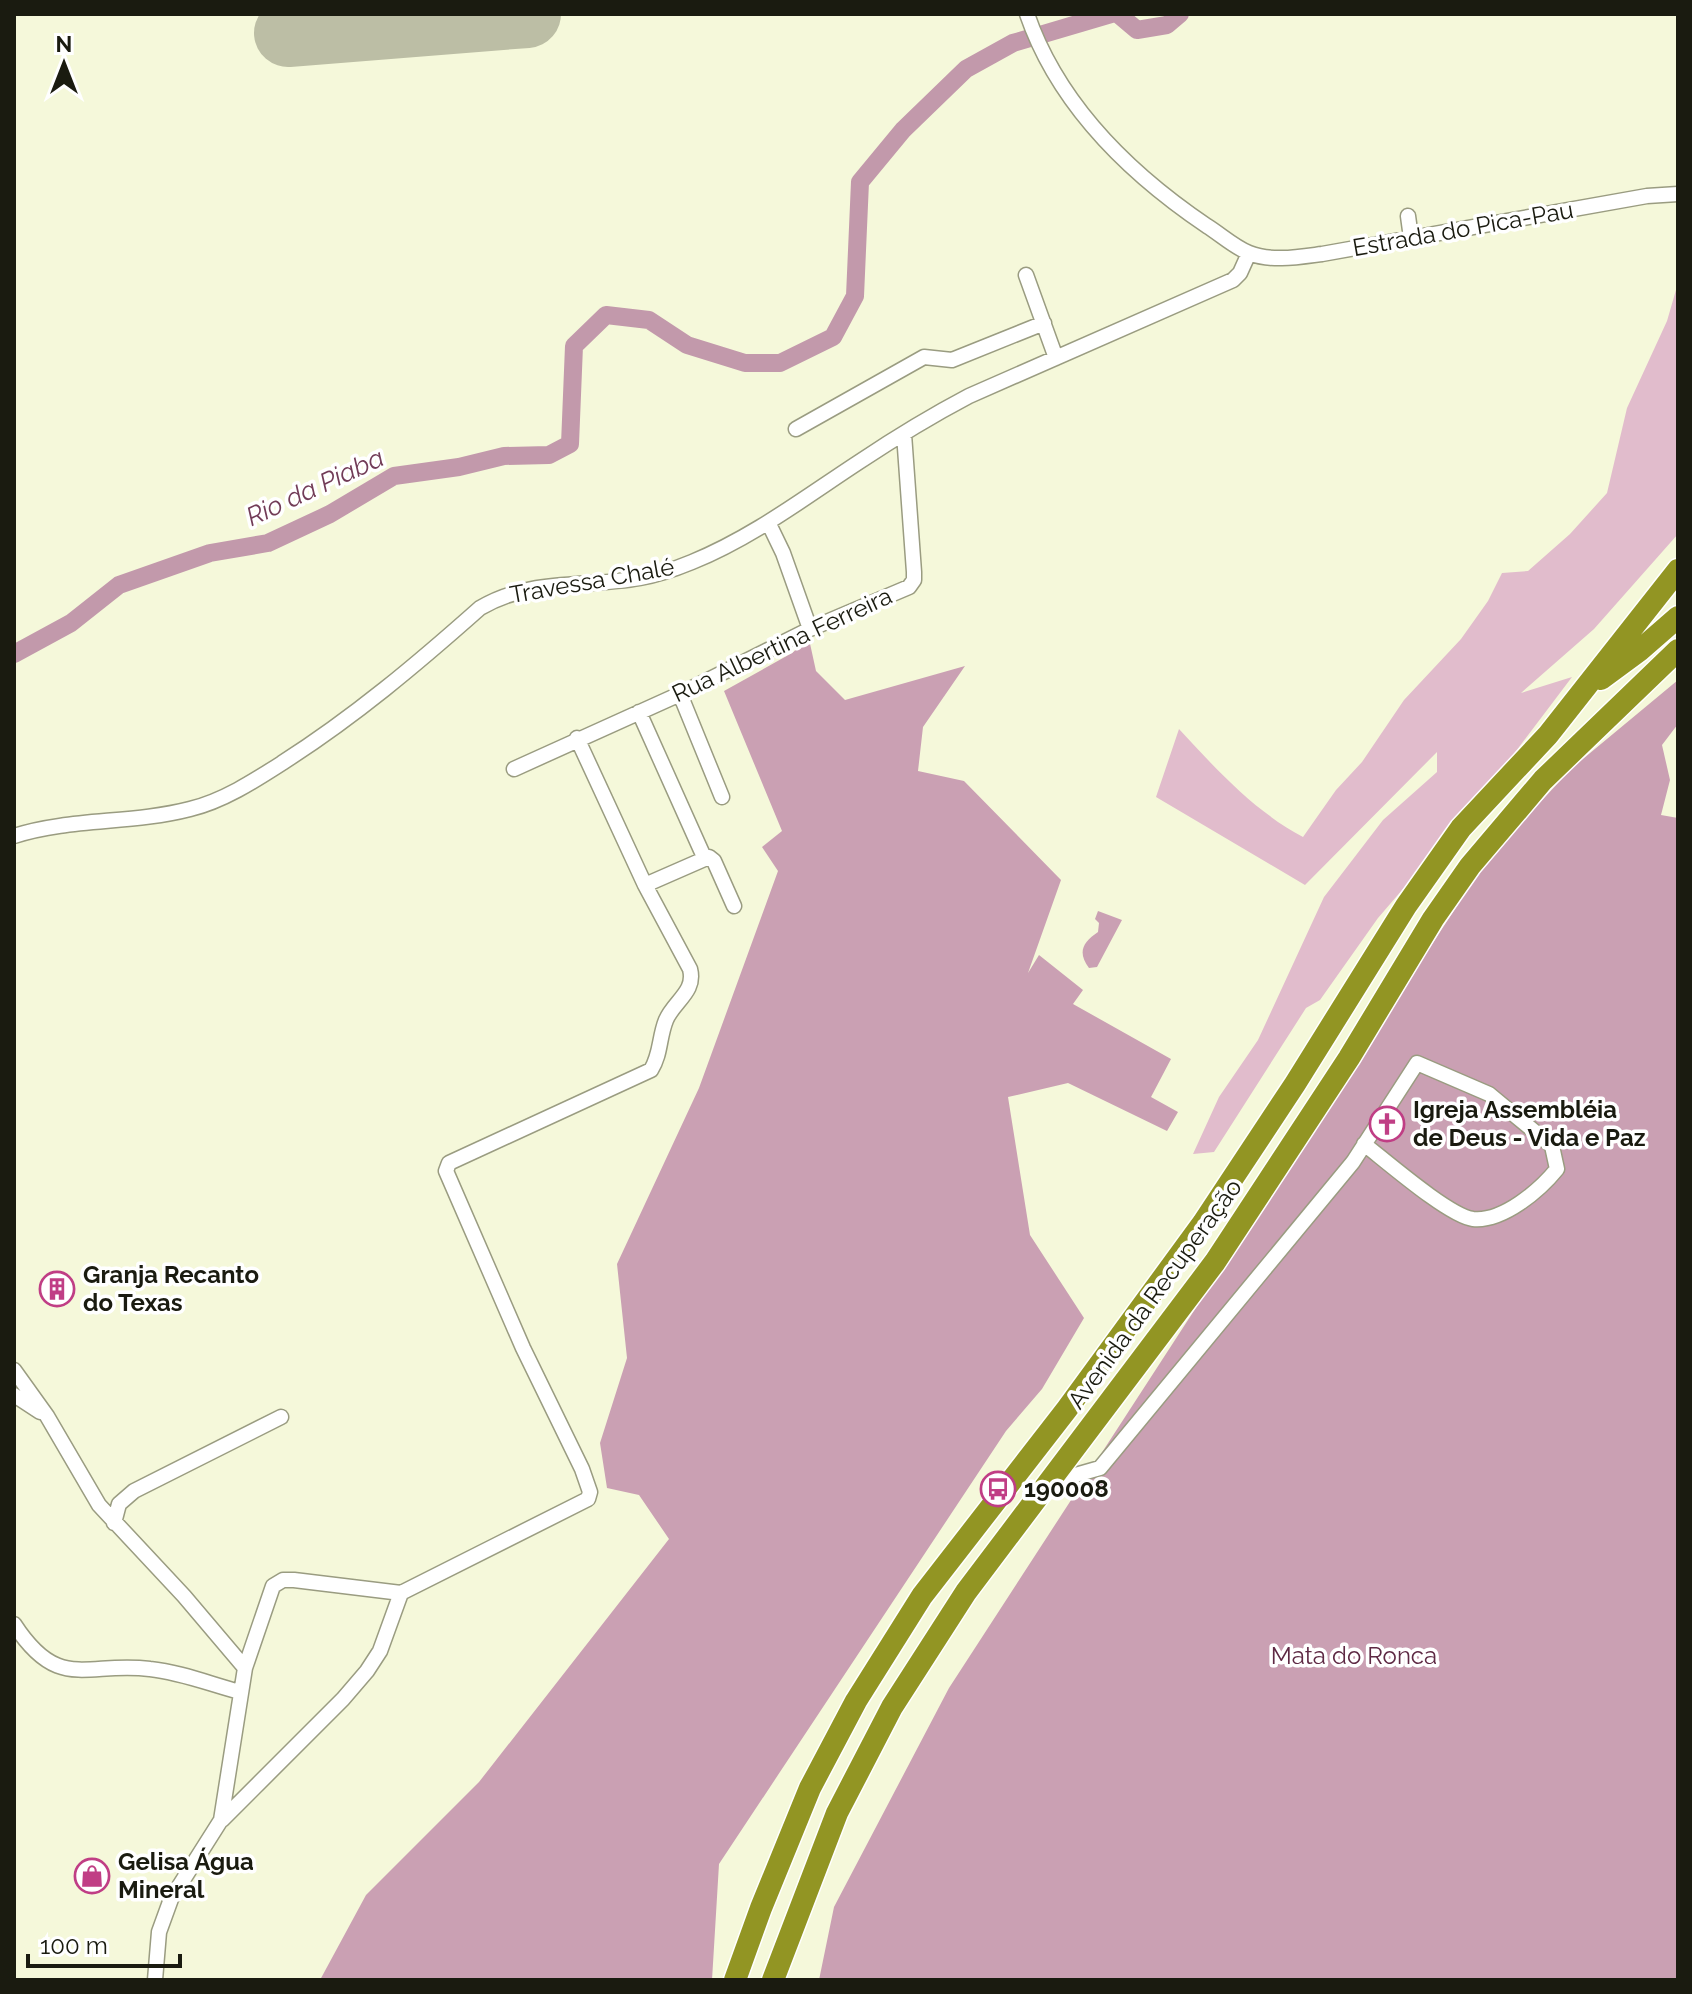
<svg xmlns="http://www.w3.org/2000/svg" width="1692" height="1994" font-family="Raleway,sans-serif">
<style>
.green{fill:#e1bccc}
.forest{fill:#caa0b3}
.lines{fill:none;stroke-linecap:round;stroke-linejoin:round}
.river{stroke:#c299ab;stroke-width:18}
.taxiway{stroke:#bcbea5;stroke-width:28}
.runway{stroke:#bcbea5;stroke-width:68}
.minor-casing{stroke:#9a9c81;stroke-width:17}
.highway-casing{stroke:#fff;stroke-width:25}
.minor{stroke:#fff;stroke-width:14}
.highway{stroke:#929523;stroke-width:22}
.labels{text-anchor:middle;stroke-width:7;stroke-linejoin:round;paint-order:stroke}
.street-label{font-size:24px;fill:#1a1b10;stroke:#fff}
.poi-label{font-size:24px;font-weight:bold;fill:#1a1b10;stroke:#fff;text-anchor:start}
.park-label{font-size:24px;fill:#5e2944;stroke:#fff}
.water-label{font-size:26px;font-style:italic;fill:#723c57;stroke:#fff}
</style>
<rect width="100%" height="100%" fill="#f5f8da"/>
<!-- green -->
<path class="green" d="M 1678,283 L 1678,534 L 1594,629 L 1521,693 L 1572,677 L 1476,804 L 1378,918 L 1320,1000 L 1306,1008 L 1214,1152 L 1193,1154 L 1219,1097 L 1258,1040 L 1324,897 L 1383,820 L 1437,772 L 1437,752 L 1305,885 L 1156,797 L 1179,729 C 1216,769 1254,811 1303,837 L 1336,790 L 1362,762 L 1404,700 L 1461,639 L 1488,601 L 1502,573 L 1528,571 L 1570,534 L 1607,493 L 1627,408 L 1667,321 Z"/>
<!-- forest -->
<path class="forest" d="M 809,639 L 816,671 L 845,700 L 965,666 L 923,727 L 918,771 L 964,781 L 1061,880 L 1028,973 L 1039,955 L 1083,990 L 1073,1004 L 1171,1059 L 1151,1097 L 1178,1112 L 1167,1131 L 1068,1083 L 1008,1097 L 1030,1235 L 1084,1318 L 1042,1389 L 1006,1431 L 719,1864 L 712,1980 L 320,1980 L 366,1895 L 479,1782 L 669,1539 L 639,1495 L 607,1488 L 600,1443 L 627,1358 L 617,1264 L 699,1088 L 778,871 L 762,847 L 782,831 L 724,691 L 792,653 Z
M 1678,680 L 1678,724 L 1662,745 L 1670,780 L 1661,815 L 1678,818 L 1678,1980 L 819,1980 L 834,1907 L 949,1688 L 1488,858 L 1572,768 Z
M 1098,911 L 1122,920 L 1097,967 L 1089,968 C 1077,952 1083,942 1098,932 L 1099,923 L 1095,919 Z"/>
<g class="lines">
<!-- river -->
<path class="river" d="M 1118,14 L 1137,30 L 1167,25 L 1180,14
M 14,654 L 71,623 L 119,585 L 210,553 L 268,543 L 330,514 L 394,476 L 459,467 L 504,456 L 549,455 L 570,444 L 574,346 L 606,315 L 649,320 L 687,345 L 745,363 L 780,363 L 833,337 L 855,296 L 860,182 L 903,130 L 966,69 L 1013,43 L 1111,14"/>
<!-- taxiway -->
<path class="taxiway" d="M 348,28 L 348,14"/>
<!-- runway -->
<path class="runway" d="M 288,33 L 527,14"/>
<!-- minor casing -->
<g class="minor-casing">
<path id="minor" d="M 1027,14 C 1058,104 1130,174 1207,226 C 1220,234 1234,247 1249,253 C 1271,262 1299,257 1322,254 L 1647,196 L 1678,194
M 1408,216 L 1411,238
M 1026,275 L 1056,358
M 796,429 L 924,357 L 952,360 L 1044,323
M 769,524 L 783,553 L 810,629
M 680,694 L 722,797
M 639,712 L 704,857
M 514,769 L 680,694 L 810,629 L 909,587 L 914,580 L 914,572 L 904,434
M 14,836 C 70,818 132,824 190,809 C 223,801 254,781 282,763 C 354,717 417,664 480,608 C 530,578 585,588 640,578 C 658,575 675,569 692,562 C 753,537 804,498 859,462 C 895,438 931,416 969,396 L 1233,280 L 1240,273 L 1249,253
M 645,885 L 709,857 L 714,861 L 734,906
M 14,1370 L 47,1416 L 99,1505 L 184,1596 L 245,1668
M 14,1395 L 40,1412
M 1051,1482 L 1100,1468 L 1353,1162 L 1417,1063 L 1489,1094 L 1552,1146 L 1557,1169 C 1540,1190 1503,1222 1473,1219 C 1449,1216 1386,1161 1364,1144
M 114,1523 L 119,1504 L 134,1491 L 281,1417
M 14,1624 C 59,1693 86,1661 150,1669 C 180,1672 210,1684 240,1692
M 222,1820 L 343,1699 L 367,1671 L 380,1651 L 401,1593
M 155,1980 L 159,1932 L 171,1899 L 221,1820 L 245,1668 L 273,1586 L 283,1580 L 294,1580 L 401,1593 L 588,1499 L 590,1492 L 582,1469 L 523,1348 L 446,1171 L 449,1163 L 651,1070 C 661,1054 659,1037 666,1020 C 674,1001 696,992 690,969 L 645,885 L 577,738"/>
</g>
<!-- highway casing -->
<g class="highway-casing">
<path id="highway" d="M 1601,679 L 1639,651 L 1678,617
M 735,1980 L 761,1908 L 810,1788 L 856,1701 L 922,1596 L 1067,1409 L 1203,1223 L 1295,1084 L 1406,906 L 1461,828 L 1548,735 L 1678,570
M 773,1980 L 837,1813 L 892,1707 L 966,1592 L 1215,1262 L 1349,1058 L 1433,919 L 1470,866 L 1543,780 L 1678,650"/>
</g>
<!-- minor -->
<use href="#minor" class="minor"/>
<!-- highway -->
<use href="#highway" class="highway"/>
</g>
<!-- icons -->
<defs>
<g id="church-ring" transform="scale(1.8)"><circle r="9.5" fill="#fff" stroke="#c03e85" stroke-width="1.5"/><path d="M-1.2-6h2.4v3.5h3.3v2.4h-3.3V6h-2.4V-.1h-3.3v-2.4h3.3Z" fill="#c03e85"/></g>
<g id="building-ring" transform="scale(1.8)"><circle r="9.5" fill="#fff" stroke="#c03e85" stroke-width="1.5"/><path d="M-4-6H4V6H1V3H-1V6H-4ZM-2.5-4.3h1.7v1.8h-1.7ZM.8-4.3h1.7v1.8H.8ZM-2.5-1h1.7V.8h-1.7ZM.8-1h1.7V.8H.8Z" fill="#c03e85"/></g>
<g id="bus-ring" transform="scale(1.8)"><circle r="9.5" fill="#fff" stroke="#c03e85" stroke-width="1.5"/><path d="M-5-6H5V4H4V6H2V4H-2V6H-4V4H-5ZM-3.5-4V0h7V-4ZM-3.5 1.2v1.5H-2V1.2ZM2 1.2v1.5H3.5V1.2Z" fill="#c03e85"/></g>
<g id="shop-ring" transform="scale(1.8)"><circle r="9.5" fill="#fff" stroke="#c03e85" stroke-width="1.5"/><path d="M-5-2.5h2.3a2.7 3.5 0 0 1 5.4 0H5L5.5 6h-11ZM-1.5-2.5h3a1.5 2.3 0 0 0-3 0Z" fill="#c03e85"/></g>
</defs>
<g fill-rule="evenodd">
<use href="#church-ring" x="1387" y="1124"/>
<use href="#building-ring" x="57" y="1289"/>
<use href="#bus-ring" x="998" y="1489"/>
<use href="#shop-ring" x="92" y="1876"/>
</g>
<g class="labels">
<!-- street labels -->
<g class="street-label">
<text transform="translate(1463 229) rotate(-10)" y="8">Estrada do Pica-Pau</text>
<text transform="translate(592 581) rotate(-10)" y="8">Travessa Chalé</text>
<text transform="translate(782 645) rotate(-25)" y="8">Rua Albertina Ferreira</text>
<text transform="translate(1155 1294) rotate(-54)" y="8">Avenida da Recuperação</text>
</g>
<!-- poi labels -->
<g class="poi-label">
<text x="1413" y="1118">Igreja Assembléia<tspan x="1413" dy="28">de Deus - Vida e Paz</tspan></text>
<text x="83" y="1283">Granja Recanto<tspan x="83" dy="28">do Texas</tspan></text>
<text x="1024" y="1497">190008</text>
<text x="118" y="1870">Gelisa Água<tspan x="118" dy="28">Mineral</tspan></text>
</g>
<!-- park labels -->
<g class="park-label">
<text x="1354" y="1664">Mata do Ronca</text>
</g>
<!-- water labels -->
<g class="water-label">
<text transform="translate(315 487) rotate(-25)" y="9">Rio da Piaba</text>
</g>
</g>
<!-- border -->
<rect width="1692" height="1994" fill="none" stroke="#1a1b10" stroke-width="32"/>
<!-- north arrow -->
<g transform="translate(64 64)" stroke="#ffffff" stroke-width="6" paint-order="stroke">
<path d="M0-6L14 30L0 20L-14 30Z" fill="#1a1b10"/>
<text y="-12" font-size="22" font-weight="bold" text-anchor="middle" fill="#1a1b10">N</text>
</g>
<!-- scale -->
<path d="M28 1954v12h152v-12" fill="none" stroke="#1a1b10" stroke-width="4"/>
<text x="40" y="1954" font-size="24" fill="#1a1b10" stroke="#ffffff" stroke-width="6" paint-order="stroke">100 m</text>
</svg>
